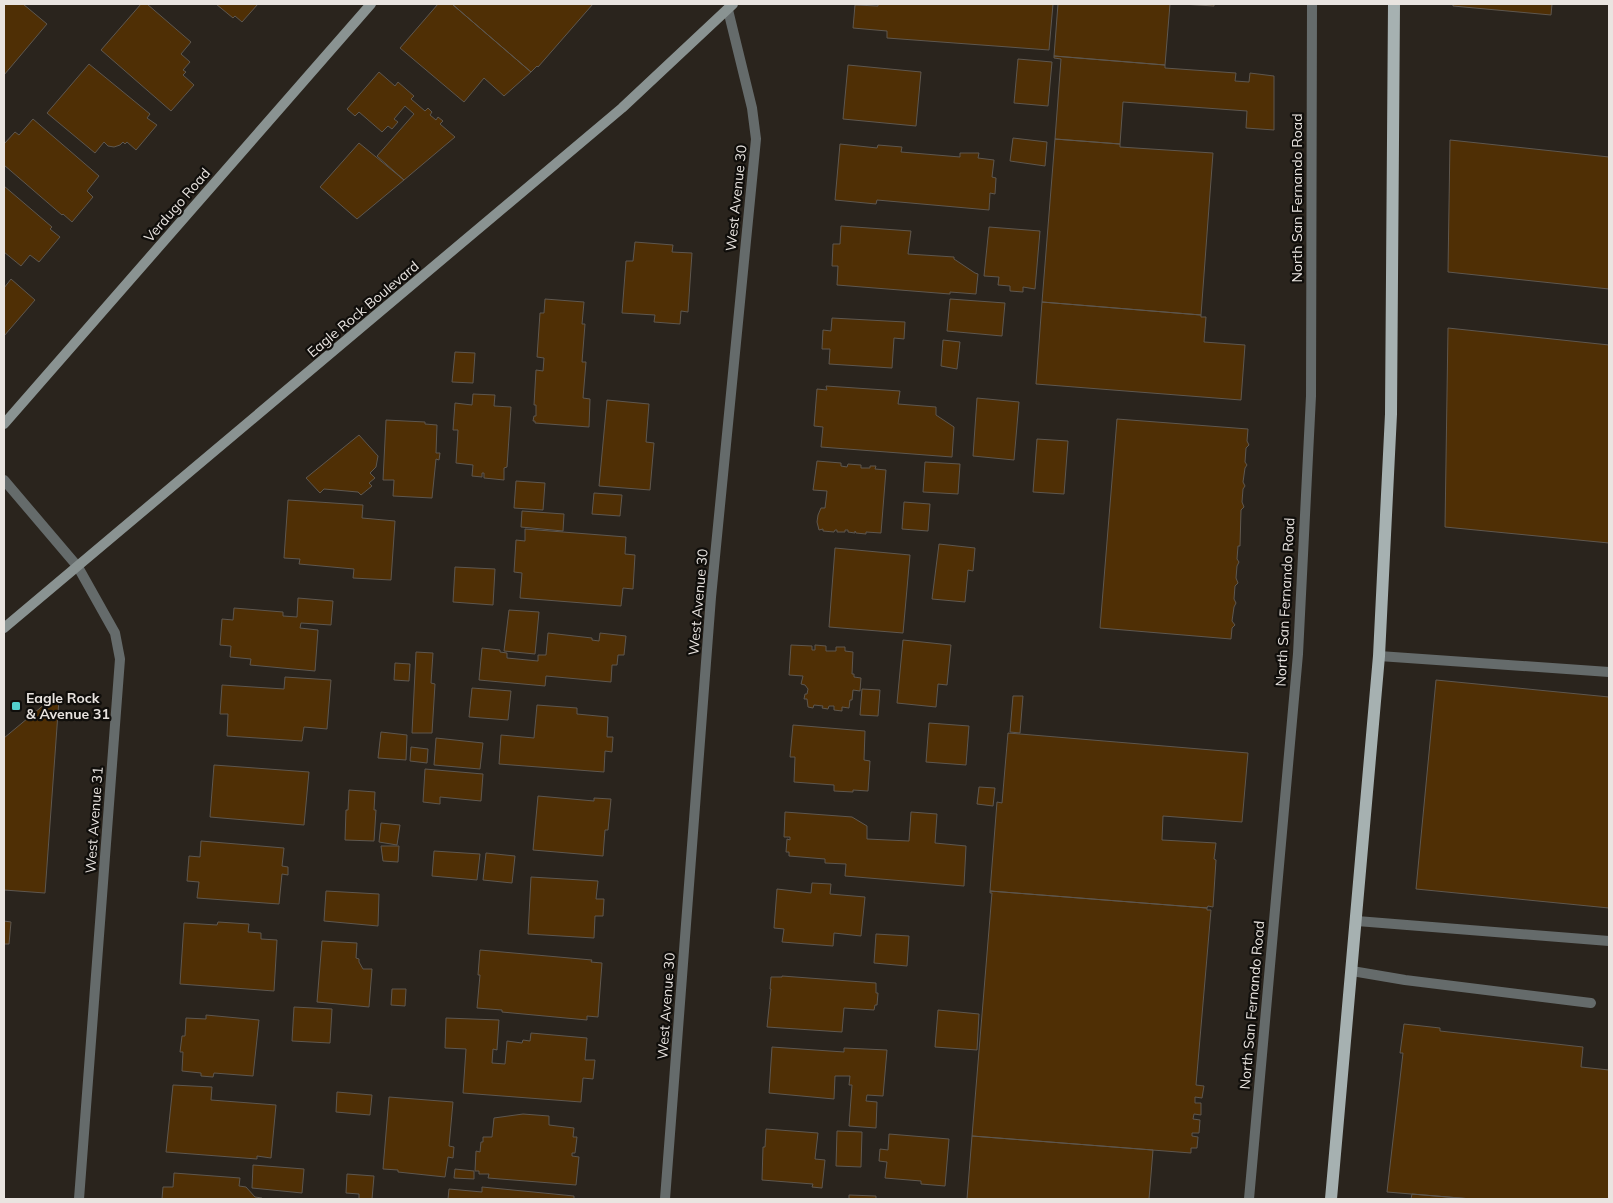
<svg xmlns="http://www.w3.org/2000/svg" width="1613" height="1203" font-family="Mulish,sans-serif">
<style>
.building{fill:#4f2f05;stroke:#5e574f}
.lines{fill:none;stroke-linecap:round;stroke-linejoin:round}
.lane{stroke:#656b6b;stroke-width:10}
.street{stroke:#656b6b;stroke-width:10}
.secondary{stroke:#8a9392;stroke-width:10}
.primary{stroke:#a6b1b1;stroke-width:12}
.poi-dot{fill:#52cdcc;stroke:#100e0b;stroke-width:2}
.labels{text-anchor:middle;stroke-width:4.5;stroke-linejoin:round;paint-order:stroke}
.street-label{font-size:14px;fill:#e9e4e0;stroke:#100e0b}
.poi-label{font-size:14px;font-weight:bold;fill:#e9e4e0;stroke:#100e0b;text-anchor:start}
</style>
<rect width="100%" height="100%" fill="#2a241d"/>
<!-- building -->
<path class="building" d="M 4,4 L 23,4 L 47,24 L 4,75 Z
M 141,4 L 147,4 L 191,42 L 181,54 L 190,62 L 183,70 L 186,72 L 183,75 L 194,85 L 171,111 L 101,50 Z
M 216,4 L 258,4 L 242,22 L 235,16 L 233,18 Z
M 438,4 L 452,4 L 531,72 L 504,96 L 484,78 L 464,102 L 400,48 Z
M 452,4 L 593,4 L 538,67 L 537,66 L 531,72 Z
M 878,4 L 1053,4 L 1049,50 L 887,38 L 887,31 L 853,28 L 855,5 L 878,6 Z
M 1058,4 L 1170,4 L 1165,65 L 1054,56 Z
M 1181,4 L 1214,4 L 1214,6 Z
M 1453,4 L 1552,4 L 1551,15 L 1453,6 Z
M 1054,56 L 1165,65 L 1165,68 L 1236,73 L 1235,81 L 1249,82 L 1250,73 L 1274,76 L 1274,130 L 1246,128 L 1247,111 L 1123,102 L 1120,144 L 1055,139 L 1061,59 L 1054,58 Z
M 1018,59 L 1052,62 L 1048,106 L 1014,103 Z
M 89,64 L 150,114 L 147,118 L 157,125 L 136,150 L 127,142 L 125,144 L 123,142 L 120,145 L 114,147 L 108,146 L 104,142 L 95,153 L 47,113 Z
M 848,65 L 921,72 L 916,126 L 843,119 Z
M 379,72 L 395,86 L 398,82 L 414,96 L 411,99 L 425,111 L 428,108 L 432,112 L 430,115 L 436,120 L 438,117 L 443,121 L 440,124 L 455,137 L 404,180 L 377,156 L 414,114 L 405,106 L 394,119 L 398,122 L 392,129 L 388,126 L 382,132 L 359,112 L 355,116 L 347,109 Z
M 33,119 L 99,176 L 87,191 L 93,197 L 72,222 L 63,214 L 62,215 L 4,165 L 4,144 L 15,132 L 19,135 Z
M 1013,138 L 1047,142 L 1045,166 L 1010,161 Z
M 1055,139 L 1120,144 L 1120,147 L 1213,153 L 1201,315 L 1042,302 Z
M 1450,140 L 1609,157 L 1609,289 L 1448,272 Z
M 359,143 L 404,180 L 357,219 L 320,187 Z
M 840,144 L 877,148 L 878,145 L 902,147 L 901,152 L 960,157 L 960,153 L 979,153 L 978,158 L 994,160 L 992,177 L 996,178 L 995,194 L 990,193 L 989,210 L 877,200 L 876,204 L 835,200 Z
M 4,186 L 52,227 L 50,229 L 60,237 L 39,262 L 30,255 L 21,266 L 4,252 Z
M 841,226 L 911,231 L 908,254 L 954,257 L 954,259 L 975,273 L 978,274 L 976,294 L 950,292 L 950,294 L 837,285 L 838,266 L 832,266 L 833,244 L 840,244 Z
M 989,227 L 1040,231 L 1035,289 L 1023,287 L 1023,292 L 1010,291 L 1010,286 L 998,285 L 999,277 L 984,276 Z
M 635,242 L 673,245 L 672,252 L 692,253 L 688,312 L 681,311 L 680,324 L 654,322 L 655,315 L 622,313 L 626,261 L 633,261 Z
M 11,279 L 35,300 L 4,336 L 4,288 Z
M 545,299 L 584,302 L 582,324 L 585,324 L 582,362 L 586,362 L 583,398 L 590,399 L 589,427 L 535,423 L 535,421 L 533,421 L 534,416 L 536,416 L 536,405 L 534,405 L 536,370 L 543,371 L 544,358 L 537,357 L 540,313 L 544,313 Z
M 950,299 L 1005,303 L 1002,336 L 947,331 Z
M 1042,302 L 1201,315 L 1201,317 L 1206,317 L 1204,342 L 1245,345 L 1241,400 L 1036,384 Z
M 832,318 L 905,322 L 904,339 L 894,338 L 892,368 L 829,364 L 830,349 L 822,349 L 823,330 L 831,331 Z
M 1448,328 L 1609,345 L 1609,543 L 1445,527 Z
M 943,340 L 960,342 L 957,369 L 941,366 Z
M 455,352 L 475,353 L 473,383 L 452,382 Z
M 826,386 L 900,391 L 898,404 L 936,407 L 936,415 L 954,427 L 952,457 L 821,447 L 823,427 L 814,426 L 817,389 L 827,390 Z
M 473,394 L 495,395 L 494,406 L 511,407 L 507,467 L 504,468 L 504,480 L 484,478 L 484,473 L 482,473 L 482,477 L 472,476 L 473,465 L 456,463 L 458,430 L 453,430 L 455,403 L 472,405 Z
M 977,398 L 1019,402 L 1014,460 L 973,456 Z
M 607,400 L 649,404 L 646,442 L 654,443 L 650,490 L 599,486 Z
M 1117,419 L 1248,429 L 1247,441 L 1249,445 L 1246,448 L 1245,462 L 1247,465 L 1245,468 L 1243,482 L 1245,486 L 1243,489 L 1242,502 L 1244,507 L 1241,510 L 1240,546 L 1238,546 L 1237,559 L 1239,562 L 1237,566 L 1236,578 L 1238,583 L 1235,586 L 1234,599 L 1236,603 L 1234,607 L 1232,621 L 1235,625 L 1232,628 L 1231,639 L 1100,628 Z
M 386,420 L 425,422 L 425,424 L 437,425 L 436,453 L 440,453 L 439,460 L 436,459 L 432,498 L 393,496 L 394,480 L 383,480 Z
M 359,435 L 378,456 L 376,467 L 370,473 L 375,478 L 369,483 L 372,486 L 361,495 L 358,492 L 324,489 L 320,493 L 306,478 Z
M 1037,439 L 1068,441 L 1064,494 L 1033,492 Z
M 817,461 L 841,463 L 841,466 L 847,467 L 848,464 L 861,465 L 861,468 L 870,468 L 870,466 L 876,466 L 875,469 L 886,470 L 881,533 L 866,532 L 866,534 L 856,533 L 855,531 L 855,533 L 848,532 L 848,530 L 845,530 L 845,532 L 837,532 L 837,530 L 835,530 L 834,532 L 823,531 L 823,529 L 819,530 L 817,522 L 818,515 L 821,508 L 825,508 L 827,491 L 813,490 Z
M 925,462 L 960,464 L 958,494 L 923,492 Z
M 516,481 L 545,483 L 543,510 L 514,508 Z
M 594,493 L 622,495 L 620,516 L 592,514 Z
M 288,500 L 363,505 L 362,518 L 395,521 L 391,580 L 353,578 L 354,569 L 299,564 L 300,559 L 284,558 Z
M 904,502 L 930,504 L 928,531 L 902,529 Z
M 522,511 L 564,514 L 563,531 L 521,527 Z
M 525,529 L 626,537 L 625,554 L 635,555 L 633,589 L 623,588 L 621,606 L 520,598 L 522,573 L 514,572 L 516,540 L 525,541 Z
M 939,544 L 975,548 L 973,571 L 968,570 L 965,602 L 932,599 Z
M 835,548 L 910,555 L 903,633 L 829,627 Z
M 455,567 L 495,569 L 493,605 L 453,602 Z
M 298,598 L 333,601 L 331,625 L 301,623 L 300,628 L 318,630 L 315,671 L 250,665 L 251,659 L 230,657 L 231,646 L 220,645 L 222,619 L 233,620 L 234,608 L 283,612 L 283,616 L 297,617 Z
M 509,610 L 539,612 L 535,654 L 504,651 Z
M 548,633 L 592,638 L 592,640 L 599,641 L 600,633 L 626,636 L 624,655 L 618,655 L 617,665 L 612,665 L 611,682 L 546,676 L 545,686 L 479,680 L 482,648 L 500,650 L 500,652 L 507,653 L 507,658 L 538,661 L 538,655 L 546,655 Z
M 903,640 L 951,645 L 947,685 L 938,684 L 936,707 L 897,703 Z
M 791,645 L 812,646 L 812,650 L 815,650 L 815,645 L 826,646 L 826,651 L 836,651 L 836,647 L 845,647 L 845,651 L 853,652 L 852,674 L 854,674 L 854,677 L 861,678 L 860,691 L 853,690 L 852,700 L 850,700 L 849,708 L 842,707 L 842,711 L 834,710 L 834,706 L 829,706 L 828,709 L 822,708 L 823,706 L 814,705 L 813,708 L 808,707 L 807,699 L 804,699 L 805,694 L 807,694 L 808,689 L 805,685 L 801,684 L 803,676 L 789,675 Z
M 416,652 L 433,653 L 431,683 L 435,684 L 432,733 L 412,733 Z
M 395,663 L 410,664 L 409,681 L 394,680 Z
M 285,677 L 331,680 L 327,729 L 304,727 L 302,741 L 227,736 L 228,714 L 220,714 L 222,685 L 284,689 Z
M 1436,680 L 1609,697 L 1609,908 L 1416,889 Z
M 472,688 L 511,691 L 508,720 L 469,717 Z
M 862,689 L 880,690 L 878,716 L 860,715 Z
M 1013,696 L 1023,696 L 1020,733 L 1010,732 Z
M 52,698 L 59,699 L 45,893 L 4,890 L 4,738 Z
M 537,705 L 577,708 L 577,714 L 608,717 L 607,737 L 613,737 L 612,752 L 605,751 L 604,772 L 499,764 L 501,735 L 534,738 Z
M 929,723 L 969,726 L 966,765 L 926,762 Z
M 793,725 L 865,731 L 864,760 L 870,761 L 868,791 L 853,790 L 853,792 L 834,791 L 834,785 L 794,782 L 795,757 L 790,757 Z
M 381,732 L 407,735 L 406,760 L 378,758 Z
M 1008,733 L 1248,753 L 1242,822 L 1163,816 L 1162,840 L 1216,843 L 1214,859 L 1216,860 L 1213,907 L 1208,906 L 1207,908 L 990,891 L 997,802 L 1002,803 Z
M 436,738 L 483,743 L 480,769 L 434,765 Z
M 411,747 L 428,749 L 427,763 L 410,761 Z
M 214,765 L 309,772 L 304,825 L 210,817 Z
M 425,769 L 483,774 L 481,801 L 440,797 L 440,804 L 423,802 Z
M 979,787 L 995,788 L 993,806 L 977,804 Z
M 349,790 L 375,792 L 374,810 L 376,810 L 374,841 L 345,840 L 346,810 L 348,810 Z
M 538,796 L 594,801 L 594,798 L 611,799 L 608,830 L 605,830 L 603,856 L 533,850 Z
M 785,812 L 852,817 L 867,826 L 867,839 L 909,841 L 911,812 L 937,814 L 935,843 L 966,846 L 964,886 L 845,876 L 846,864 L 825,863 L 825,859 L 789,856 L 789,852 L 786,852 L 787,839 L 790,840 L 790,837 L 784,837 Z
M 381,823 L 400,825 L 397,845 L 379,842 Z
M 201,841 L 284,848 L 282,866 L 288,867 L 288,875 L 282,874 L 279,904 L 197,898 L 199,882 L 187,881 L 189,856 L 200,857 Z
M 381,846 L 399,846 L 398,862 L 383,861 Z
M 434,851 L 480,854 L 477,880 L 432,876 Z
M 486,853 L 515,856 L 512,883 L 483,880 Z
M 531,877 L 598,881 L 596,899 L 604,899 L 603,916 L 595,916 L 594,938 L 528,934 Z
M 812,883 L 831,884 L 830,894 L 865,897 L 861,936 L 834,933 L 833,946 L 782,942 L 784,929 L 774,928 L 777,889 L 811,893 Z
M 326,891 L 379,894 L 378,926 L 324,921 Z
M 990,891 L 1207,908 L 1207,910 L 1211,910 L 1196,1085 L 1204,1086 L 1202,1098 L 1195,1097 L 1195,1103 L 1201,1103 L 1201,1115 L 1194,1114 L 1193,1119 L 1200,1120 L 1199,1133 L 1192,1133 L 1192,1136 L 1198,1137 L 1197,1148 L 1191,1148 L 1191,1153 L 972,1136 L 992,893 L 990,893 Z
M 4,921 L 11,922 L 9,944 L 4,944 Z
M 218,922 L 249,924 L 248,932 L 261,933 L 261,939 L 277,940 L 274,991 L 180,984 L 184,923 L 217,925 Z
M 876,934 L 909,936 L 907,966 L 874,963 Z
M 322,941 L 357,943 L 356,958 L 359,959 L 359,962 L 363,969 L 372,969 L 369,1007 L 317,1002 Z
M 480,950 L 592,960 L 591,962 L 602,963 L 598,1017 L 587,1016 L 587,1020 L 502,1012 L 502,1010 L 477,1008 L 480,975 L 478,975 Z
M 782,976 L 876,983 L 876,993 L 878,993 L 877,1005 L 875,1005 L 874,1010 L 844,1008 L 842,1032 L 767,1027 L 771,989 L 770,989 L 771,977 L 782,977 Z
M 392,989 L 406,989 L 405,1006 L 391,1005 Z
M 294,1007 L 332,1009 L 330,1043 L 292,1041 Z
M 938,1010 L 979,1014 L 977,1050 L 935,1047 Z
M 206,1015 L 259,1020 L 253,1076 L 214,1073 L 213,1077 L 201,1076 L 201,1073 L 182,1071 L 183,1052 L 180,1052 L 182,1036 L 185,1036 L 186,1018 L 206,1019 Z
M 446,1018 L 499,1020 L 497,1050 L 493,1049 L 492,1063 L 505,1064 L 507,1041 L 522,1043 L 523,1040 L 530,1041 L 531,1033 L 587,1038 L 585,1060 L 595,1060 L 593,1079 L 583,1078 L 581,1102 L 463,1093 L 466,1049 L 445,1048 Z
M 1404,1024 L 1440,1028 L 1440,1031 L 1583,1047 L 1581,1067 L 1609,1070 L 1609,1199 L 1472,1199 L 1387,1192 L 1403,1053 L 1400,1053 Z
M 772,1047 L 844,1052 L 844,1048 L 887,1050 L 883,1096 L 867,1095 L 866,1101 L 877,1102 L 876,1128 L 849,1126 L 852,1085 L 849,1085 L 850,1076 L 835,1076 L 834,1099 L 769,1093 Z
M 173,1085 L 212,1087 L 211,1100 L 276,1105 L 271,1158 L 257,1156 L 257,1159 L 166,1152 Z
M 337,1092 L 372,1095 L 370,1115 L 336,1112 Z
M 389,1097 L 453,1102 L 449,1146 L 454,1147 L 453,1158 L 448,1157 L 445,1177 L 398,1172 L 398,1170 L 383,1169 Z
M 523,1114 L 549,1116 L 549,1125 L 574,1128 L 573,1137 L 577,1137 L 575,1153 L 572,1153 L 572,1156 L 579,1157 L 576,1185 L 488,1178 L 489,1174 L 479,1174 L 479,1171 L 475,1171 L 476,1151 L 480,1152 L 481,1142 L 483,1142 L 483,1137 L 492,1137 L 494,1118 Z
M 766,1129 L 818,1133 L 815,1159 L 825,1160 L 822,1188 L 812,1187 L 813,1184 L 762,1180 L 763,1147 L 765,1147 Z
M 837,1131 L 862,1132 L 861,1167 L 836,1166 Z
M 889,1134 L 949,1139 L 945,1186 L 921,1184 L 921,1181 L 885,1178 L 887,1162 L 879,1161 L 880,1149 L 888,1150 Z
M 972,1136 L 1153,1150 L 1149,1199 L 967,1199 Z
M 253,1165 L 304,1169 L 302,1193 L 252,1188 Z
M 455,1169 L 474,1171 L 474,1179 L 454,1178 Z
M 174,1173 L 240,1178 L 239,1186 L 246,1187 L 255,1197 L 262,1198 L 262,1199 L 162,1199 L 163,1187 L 173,1187 Z
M 347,1174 L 374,1176 L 372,1199 L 359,1199 L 359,1194 L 346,1193 Z
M 482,1187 L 574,1196 L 574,1199 L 448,1199 L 449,1189 L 482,1192 Z
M 1412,1194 L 1472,1199 L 1411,1199 Z
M 849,1195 L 876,1196 L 876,1199 L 849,1199 Z"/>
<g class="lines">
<!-- lane -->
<path class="lane" d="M 1379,656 L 1609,672
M 1357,921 L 1609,941
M 1352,971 L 1405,980 L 1591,1003"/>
<!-- street -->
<path class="street" d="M 4,480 L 78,567 L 115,633 L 120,659 L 79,1199
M 665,1199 L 711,597 L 756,139 L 752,108 L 728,10
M 1249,1199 L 1298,654 L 1311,396 L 1312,4"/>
<!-- secondary -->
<path class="secondary" d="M 4,424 L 371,4
M 4,628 L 622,108 L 733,4"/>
<!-- primary -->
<path class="primary" d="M 1331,1199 L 1379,656 L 1391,414 L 1394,4"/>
</g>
<!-- markers -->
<rect class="poi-dot" x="11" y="701" width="10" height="10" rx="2.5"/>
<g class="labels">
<!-- street labels -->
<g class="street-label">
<text transform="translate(736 198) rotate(-84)" y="5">West Avenue 30</text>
<text transform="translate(1297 198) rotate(-90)" y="5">North San Fernando Road</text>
<text transform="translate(177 205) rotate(-49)" y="5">Verdugo Road</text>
<text transform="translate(363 309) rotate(-40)" y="5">Eagle Rock Boulevard</text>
<text transform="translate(698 602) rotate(-85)" y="5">West Avenue 30</text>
<text transform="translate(1285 602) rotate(-87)" y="5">North San Fernando Road</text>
<text transform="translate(94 820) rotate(-86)" y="5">West Avenue 31</text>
<text transform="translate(1252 1005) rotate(-85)" y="5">North San Fernando Road</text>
<text transform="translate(666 1006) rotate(-86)" y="5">West Avenue 30</text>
</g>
<!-- poi labels -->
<g class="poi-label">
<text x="26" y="703">Eagle Rock<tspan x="26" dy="16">&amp; Avenue 31</tspan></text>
</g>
</g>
<!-- border -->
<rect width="1613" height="1203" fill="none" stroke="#e9e4e0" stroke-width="10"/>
</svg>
